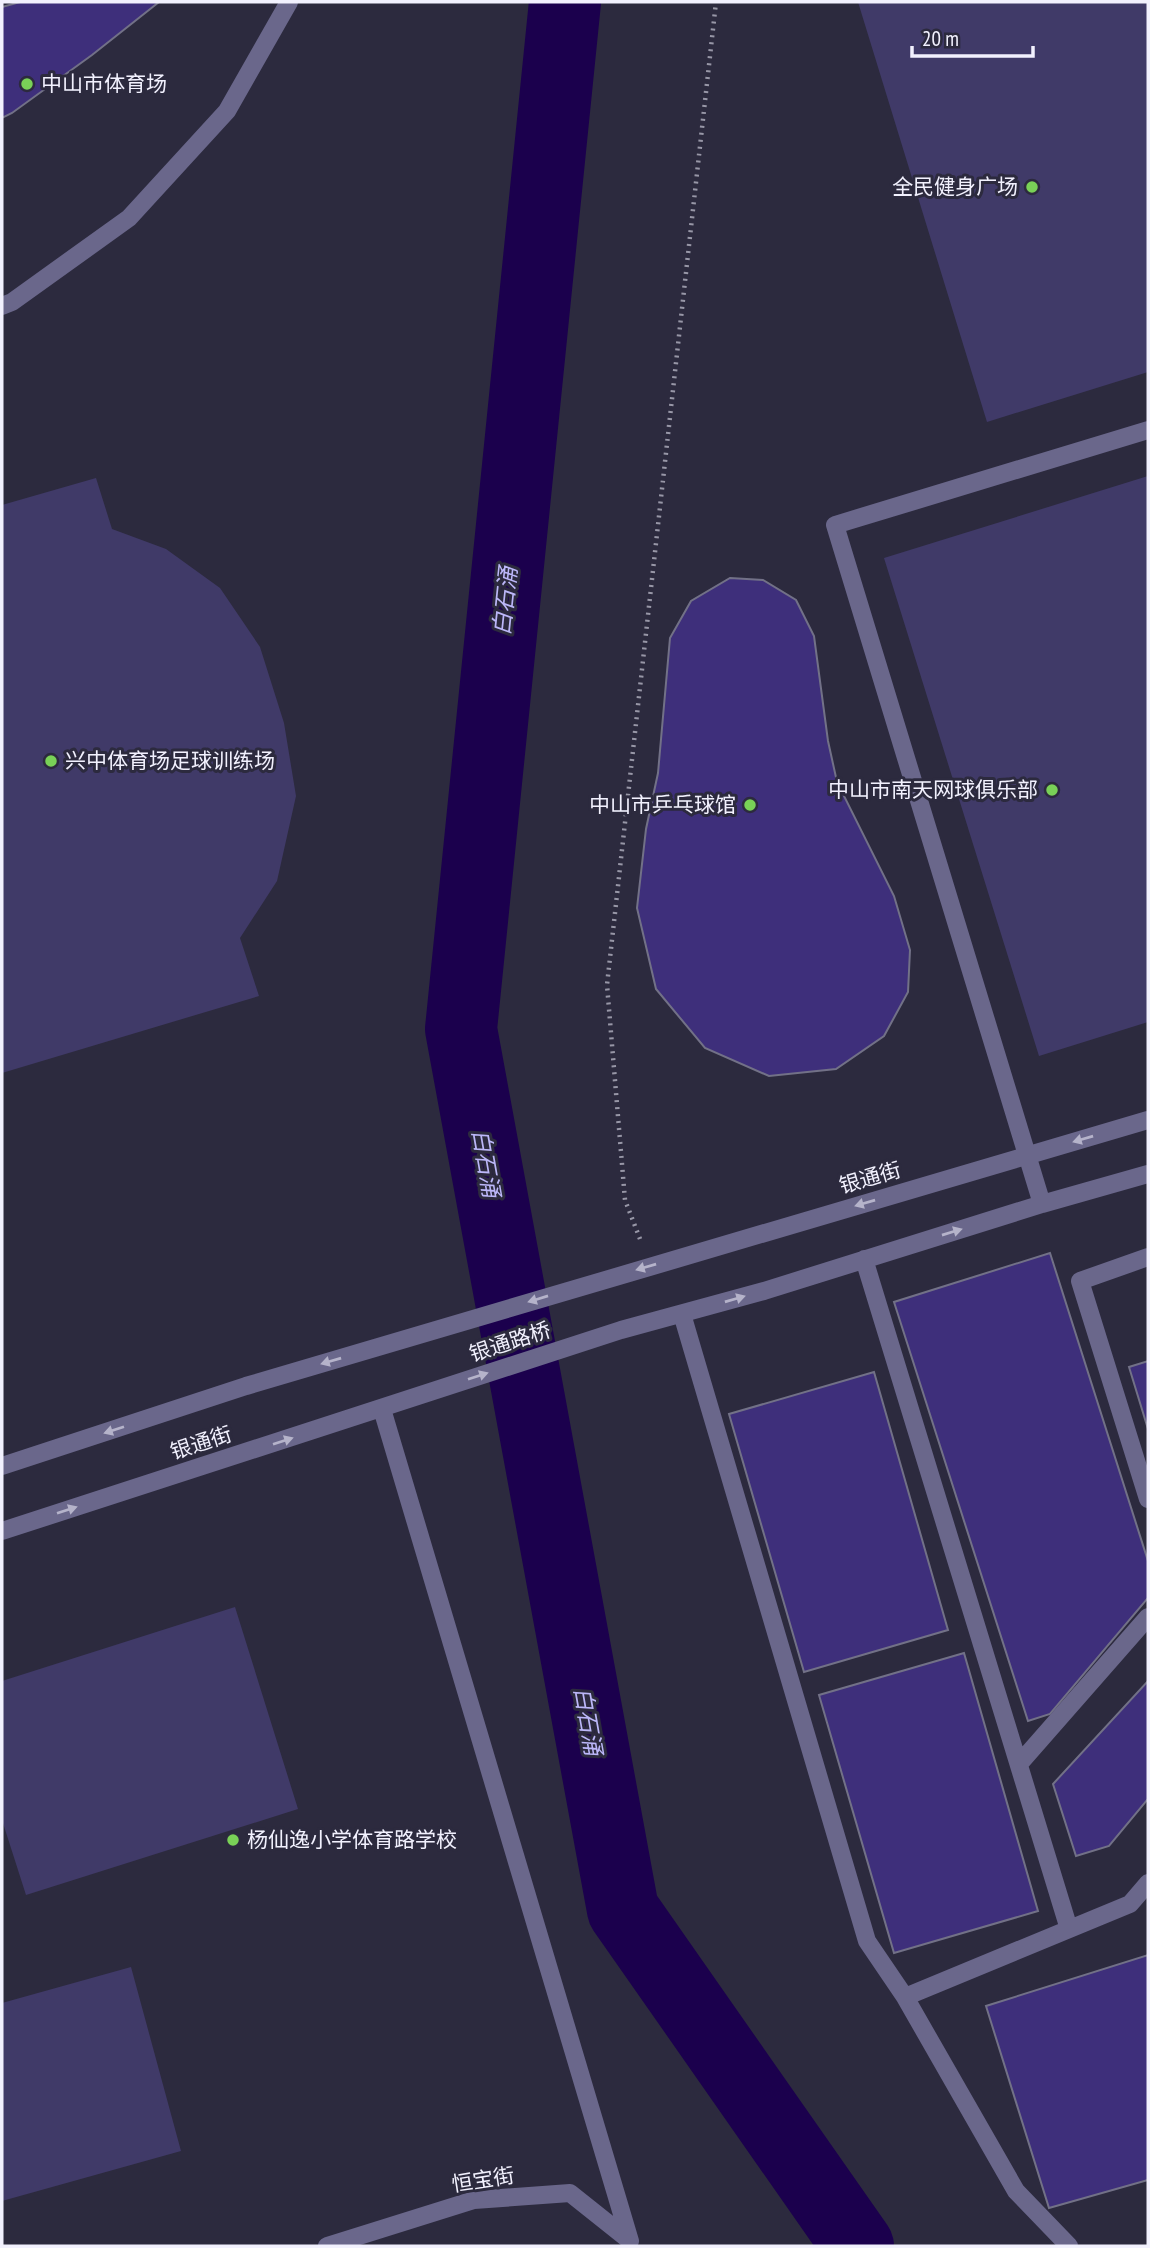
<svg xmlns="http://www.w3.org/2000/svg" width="1150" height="2248" font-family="'PT Sans Narrow','Noto Sans SC',sans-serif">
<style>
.pitch{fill:#403a68}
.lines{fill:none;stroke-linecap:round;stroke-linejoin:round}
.river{stroke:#1b004d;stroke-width:72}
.building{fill:#3e2f7b;stroke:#727187;stroke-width:2}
.path{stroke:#9897a7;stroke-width:4.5;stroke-dasharray:2 5;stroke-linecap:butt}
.minor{stroke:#6a678b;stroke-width:18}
.oneway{fill:#b5b3ca}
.poi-dot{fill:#79d157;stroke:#2c2a3e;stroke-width:2.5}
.labels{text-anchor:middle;stroke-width:6;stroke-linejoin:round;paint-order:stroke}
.poi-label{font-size:21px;fill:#f2f1fe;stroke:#2c2a3e;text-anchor:start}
.street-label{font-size:21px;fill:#f2f1fe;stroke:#2c2a3e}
.water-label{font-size:23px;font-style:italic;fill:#bcb7f9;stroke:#2c2a3e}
</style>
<rect width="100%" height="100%" fill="#2c2a3e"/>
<!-- pitch -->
<path class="pitch" d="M 858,2 L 1148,2 L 1148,372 L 987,422 Z
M 1148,476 L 1148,1022 L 1039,1056 L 884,558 Z
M 96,478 L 112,529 L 166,549 L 220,588 L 260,647 L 284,723 L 296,796 L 277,881 L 240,938 L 259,996 L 2,1073 L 2,505 Z
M 235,1607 L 298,1809 L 26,1895 L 2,1820 L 2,1681 Z
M 131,1967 L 181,2151 L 2,2201 L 2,2003 Z"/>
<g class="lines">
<!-- river -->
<path class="river" d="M 565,2 L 461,1029 L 623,1910 L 858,2246"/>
</g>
<!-- building -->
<path class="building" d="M 20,2 L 159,2 L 92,55 L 12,113 L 2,118 L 2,7 Z
M 730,578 L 763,580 L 796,600 L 814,636 L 828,741 L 837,782 L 894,896 L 910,950 L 908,992 L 884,1036 L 836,1069 L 769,1076 L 705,1048 L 656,989 L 637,908 L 646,829 L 658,773 L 670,638 L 691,601 Z
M 1050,1253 L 1148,1561 L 1148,1598 L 1050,1714 L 1028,1721 L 894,1302 Z
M 1148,1361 L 1148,1429 L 1129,1367 Z
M 874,1372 L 948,1630 L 804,1672 L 729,1414 Z
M 964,1653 L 1038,1911 L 894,1953 L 819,1695 Z
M 1148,1681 L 1148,1799 L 1109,1846 L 1076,1856 L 1053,1784 Z
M 1148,1955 L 1148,2180 L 1049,2208 L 986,2006 Z"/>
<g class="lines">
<!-- path -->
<path class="path" d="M 640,1239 L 625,1200 L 607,985 L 716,2"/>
<!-- minor -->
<path class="minor" d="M 2,306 L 12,302 L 129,218 L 227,111 L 289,2
M 1042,1204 L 835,525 L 1148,430
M 1148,1257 L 1080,1281 L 1148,1499
M 864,1259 L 1069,1929
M 682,1314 L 867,1941 L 905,1997 L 1016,2191 L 1069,2246
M 382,1409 L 630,2241
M 2,1466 L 246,1386 L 1148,1120
M 2,1531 L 621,1330 L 764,1291 L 1042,1204 L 1148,1174
M 1019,1764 L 1148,1617
M 905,1997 L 1130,1904 L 1148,1883
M 327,2246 L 474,2200 L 570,2193 L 629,2240"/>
</g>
<!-- one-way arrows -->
<defs><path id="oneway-solid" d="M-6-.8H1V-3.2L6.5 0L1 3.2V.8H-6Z" transform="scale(1.75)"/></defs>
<g class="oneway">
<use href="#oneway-solid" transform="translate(1083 1139) rotate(164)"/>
<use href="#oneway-solid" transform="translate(865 1203) rotate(164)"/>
<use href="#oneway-solid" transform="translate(952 1232) rotate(-17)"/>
<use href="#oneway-solid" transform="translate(646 1267) rotate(164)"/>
<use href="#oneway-solid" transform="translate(538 1299) rotate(163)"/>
<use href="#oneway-solid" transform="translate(735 1299) rotate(-16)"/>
<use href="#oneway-solid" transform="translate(331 1361) rotate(164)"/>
<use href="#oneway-solid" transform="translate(478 1376) rotate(-18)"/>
<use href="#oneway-solid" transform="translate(114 1430) rotate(162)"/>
<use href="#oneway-solid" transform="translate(283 1441) rotate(-18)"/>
<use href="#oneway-solid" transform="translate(67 1510) rotate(-18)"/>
</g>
<!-- markers -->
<g class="poi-dot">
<circle cx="27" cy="84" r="7"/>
<circle cx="1032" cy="187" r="7"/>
<circle cx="51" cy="761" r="7"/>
<circle cx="1052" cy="790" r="7"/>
<circle cx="750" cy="805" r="7"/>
<circle cx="233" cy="1840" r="7"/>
</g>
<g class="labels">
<!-- poi labels -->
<g class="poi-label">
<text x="41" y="91">中山市体育场</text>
<text x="1018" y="194" text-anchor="end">全民健身广场</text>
<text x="65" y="768">兴中体育场足球训练场</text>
<text x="1038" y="797" text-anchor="end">中山市南天网球俱乐部</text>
<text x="736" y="812" text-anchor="end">中山市乒乓球馆</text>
<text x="247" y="1847">杨仙逸小学体育路学校</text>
</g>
<!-- street labels -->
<g class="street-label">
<text transform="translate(870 1178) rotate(-16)" y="7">银通街</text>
<text transform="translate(510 1342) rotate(-18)" y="7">银通路桥</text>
<text transform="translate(201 1443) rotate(-18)" y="7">银通街</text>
<text transform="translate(483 2180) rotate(-9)" y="7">恒宝街</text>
</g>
<!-- water labels -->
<g class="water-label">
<text transform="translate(505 601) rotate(-84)" y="8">白石涌</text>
<text transform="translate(486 1163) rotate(80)" y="8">白石涌</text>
<text transform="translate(588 1721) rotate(80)" y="8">白石涌</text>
</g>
</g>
<!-- border -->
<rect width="1150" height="2248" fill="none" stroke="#f2f1fe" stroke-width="7"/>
<!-- scale -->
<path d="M912 46v10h121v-10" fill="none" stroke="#f2f1fe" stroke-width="3.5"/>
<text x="922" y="46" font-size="21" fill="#f2f1fe" stroke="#2c2a3e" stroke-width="5" paint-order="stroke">20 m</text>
</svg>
